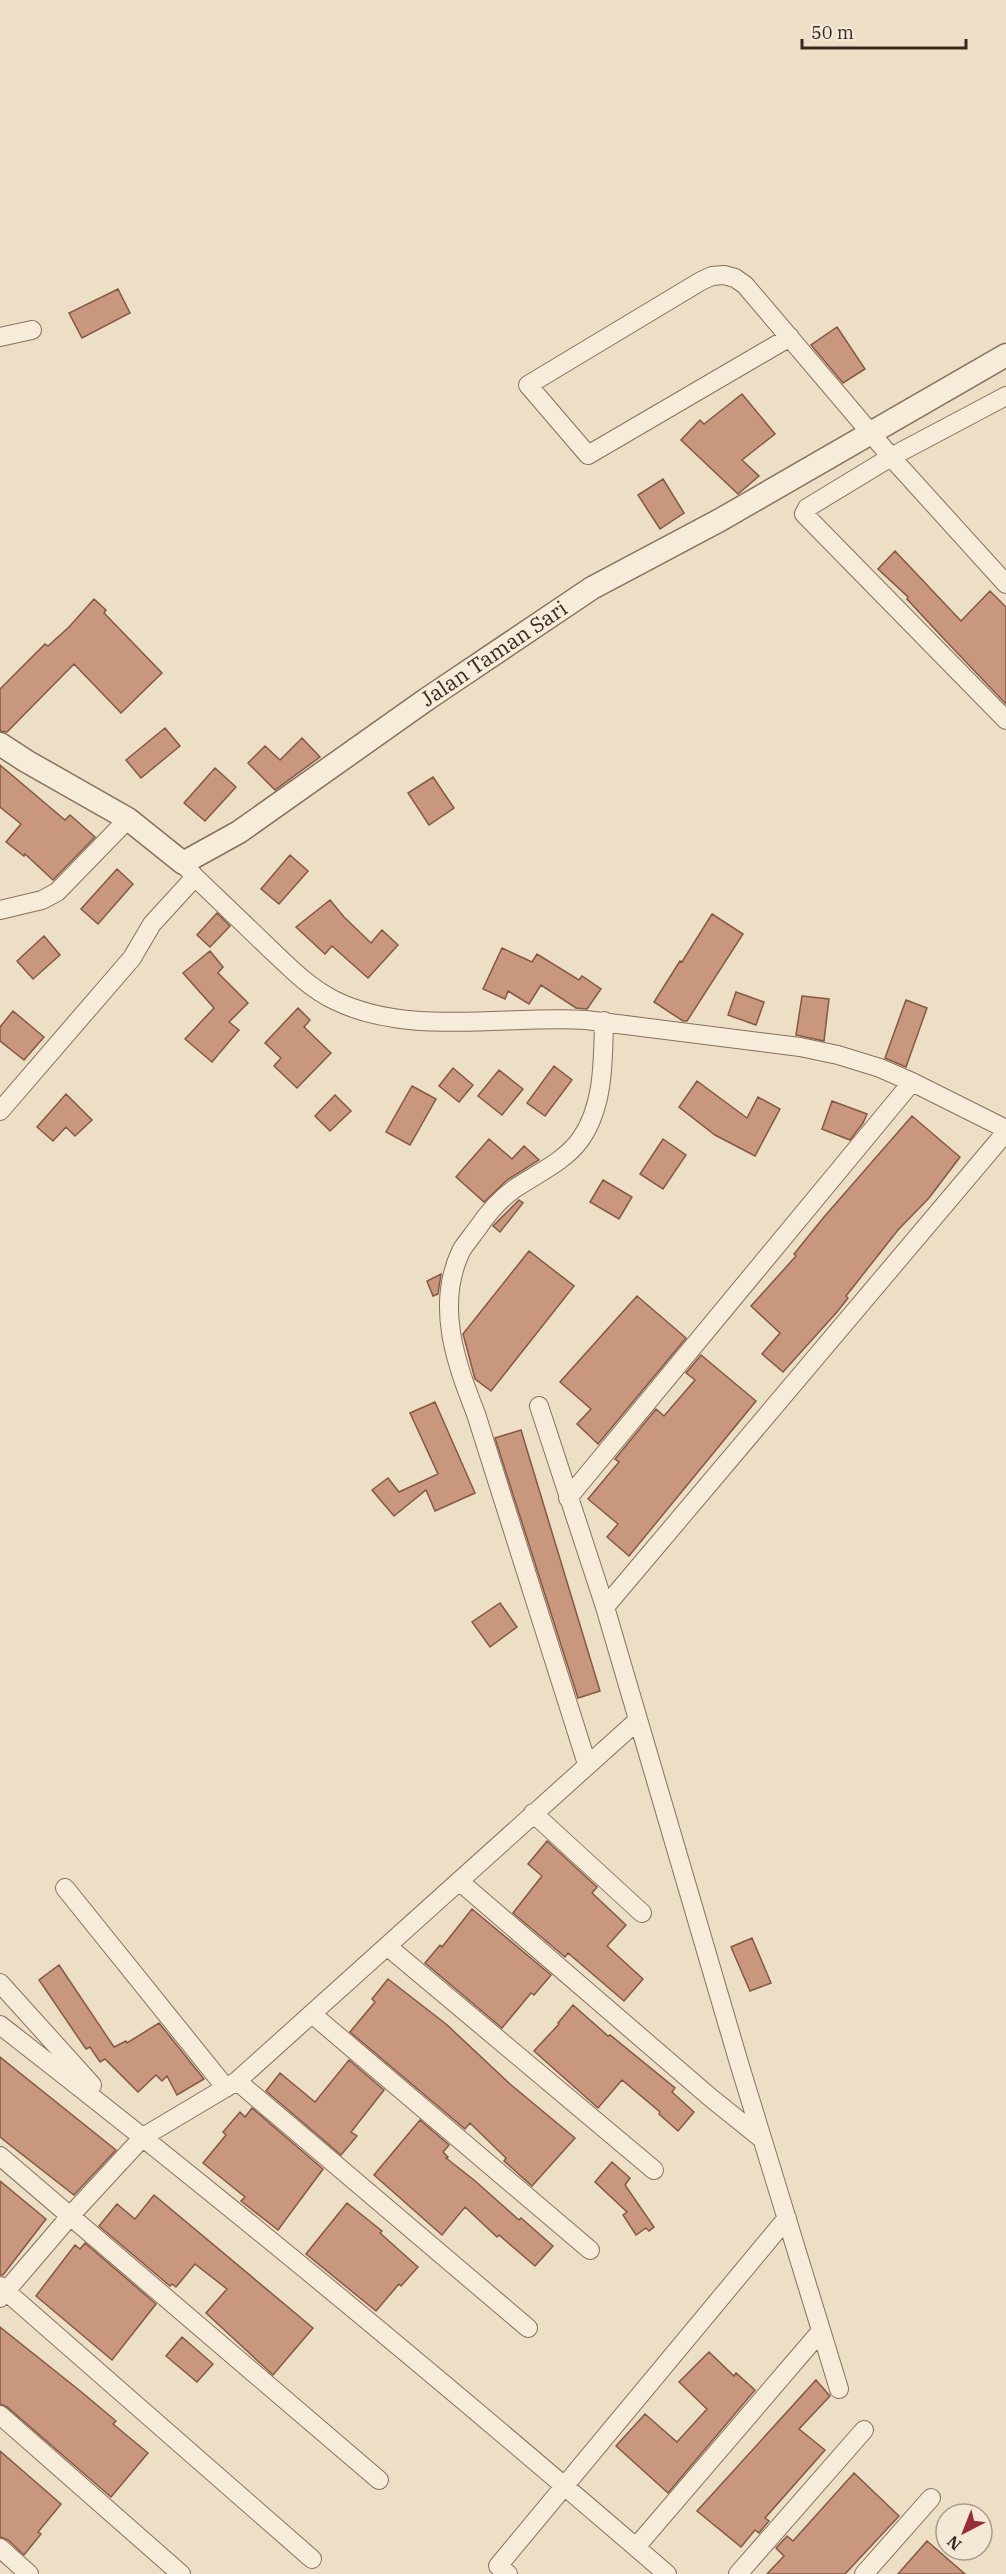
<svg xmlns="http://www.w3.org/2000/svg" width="1006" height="2574" font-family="'IBM Plex Serif',serif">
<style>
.building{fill:#c9977e;stroke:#855844;stroke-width:1.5}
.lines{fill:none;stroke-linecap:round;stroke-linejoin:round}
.minor-casing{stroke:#87705d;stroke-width:20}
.tertiary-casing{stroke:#87705d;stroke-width:25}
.minor{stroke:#f7ecd9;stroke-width:18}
.tertiary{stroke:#f7ecd9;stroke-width:22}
.labels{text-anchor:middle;stroke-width:6;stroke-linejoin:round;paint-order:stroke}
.street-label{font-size:21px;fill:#382920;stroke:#f4e9d6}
</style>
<rect width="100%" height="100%" fill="#eddec6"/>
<!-- building -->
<path class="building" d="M 118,289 L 130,313 L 82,338 L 69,313 Z
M 837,327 L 865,369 L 843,383 L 811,345 Z
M 742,394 L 775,434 L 742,460 L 759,476 L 738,494 L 681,440 L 700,420 L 704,424 Z
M 663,479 L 684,513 L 660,529 L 638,495 Z
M 895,551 L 961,621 L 990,591 L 1006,607 L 1006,704 L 944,639 L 907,599 L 908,597 L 878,569 Z
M 94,599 L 106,610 L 104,613 L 162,673 L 121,713 L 74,664 L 7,732 L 0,731 L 0,689 L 45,644 L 48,646 L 69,627 Z
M 165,728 L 180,746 L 141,778 L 126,760 Z
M 302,738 L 320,757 L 275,790 L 248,763 L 265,746 L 280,760 Z
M 0,765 L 65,820 L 70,815 L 95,837 L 53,880 L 25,854 L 24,856 L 6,842 L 21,824 L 0,807 Z
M 215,768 L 236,787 L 205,821 L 184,803 Z
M 433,777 L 454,808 L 429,825 L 408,793 Z
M 290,855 L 308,871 L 279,904 L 261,889 Z
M 117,869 L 133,884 L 98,924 L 81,909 Z
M 330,900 L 344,917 L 371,943 L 382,930 L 398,945 L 368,978 L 332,946 L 325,954 L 296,927 Z
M 217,913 L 230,926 L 210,947 L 197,935 Z
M 712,914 L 743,934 L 687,1021 L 683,1021 L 654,1002 L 680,961 L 682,962 Z
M 44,936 L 60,955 L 33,979 L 17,961 Z
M 502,948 L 532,962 L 537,954 L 579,980 L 582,976 L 601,989 L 587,1009 L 576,1008 L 541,985 L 529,1004 L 508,991 L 505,999 L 483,989 Z
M 210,951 L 223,967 L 218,973 L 248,1003 L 229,1022 L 239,1030 L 212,1062 L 185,1039 L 214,1008 L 183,973 Z
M 736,992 L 764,1002 L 756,1025 L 728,1015 Z
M 802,996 L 829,999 L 824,1041 L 796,1035 Z
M 906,1000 L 927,1008 L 906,1067 L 885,1058 Z
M 298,1008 L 310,1020 L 304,1027 L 331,1053 L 297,1088 L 274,1066 L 281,1058 L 265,1043 Z
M 13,1011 L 44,1037 L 24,1060 L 0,1041 L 0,1027 Z
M 554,1066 L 572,1080 L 545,1116 L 527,1103 Z
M 453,1068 L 473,1085 L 459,1102 L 439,1086 Z
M 499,1070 L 523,1089 L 502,1115 L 478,1096 Z
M 697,1081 L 747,1118 L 758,1097 L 780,1109 L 755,1156 L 715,1135 L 679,1107 Z
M 412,1086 L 436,1099 L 410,1145 L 386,1132 Z
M 66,1094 L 92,1120 L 75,1136 L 66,1127 L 53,1141 L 37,1127 Z
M 335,1095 L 351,1111 L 330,1131 L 315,1116 Z
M 832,1101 L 867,1114 L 863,1123 L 850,1140 L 822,1129 Z
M 912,1116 L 960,1157 L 929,1198 L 898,1230 L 846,1296 L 848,1298 L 837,1312 L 783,1372 L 762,1354 L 780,1333 L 751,1306 L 796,1256 L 794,1254 L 824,1217 Z
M 489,1139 L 512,1159 L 524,1146 L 539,1160 L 507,1180 L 484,1202 L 456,1177 Z
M 663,1139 L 686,1155 L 663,1189 L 640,1174 Z
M 603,1180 L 632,1197 L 619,1219 L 590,1202 Z
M 519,1200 L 523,1203 L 500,1232 L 493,1226 Z
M 529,1251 L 574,1286 L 491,1391 L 475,1379 L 463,1334 Z
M 441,1274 L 438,1294 L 433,1296 L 427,1281 Z
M 637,1296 L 686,1338 L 598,1444 L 577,1424 L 591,1409 L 560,1382 Z
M 701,1355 L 756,1401 L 629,1556 L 607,1537 L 618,1524 L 588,1499 L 619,1462 L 615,1459 L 656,1409 L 664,1416 L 695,1380 L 686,1373 Z
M 435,1402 L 475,1493 L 435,1511 L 426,1490 L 394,1516 L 372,1490 L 388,1478 L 399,1492 L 438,1474 L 410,1413 Z
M 521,1430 L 600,1691 L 578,1698 L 495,1438 Z
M 500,1603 L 517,1627 L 490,1647 L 472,1622 Z
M 547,1841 L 597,1887 L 592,1893 L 626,1925 L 607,1946 L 643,1979 L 624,2001 L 568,1953 L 565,1957 L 513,1913 L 542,1876 L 528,1864 Z
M 472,1909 L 551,1975 L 534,1995 L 531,1993 L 502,2028 L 425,1963 L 440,1945 L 442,1947 Z
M 752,1938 L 771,1983 L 750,1991 L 731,1947 Z
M 59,1965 L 114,2047 L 126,2041 L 127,2043 L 159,2023 L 204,2079 L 177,2095 L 167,2076 L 162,2081 L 156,2075 L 138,2092 L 105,2059 L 100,2062 L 90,2047 L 86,2049 L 39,1980 Z
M 388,1979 L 446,2024 L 510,2084 L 575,2138 L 532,2186 L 504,2161 L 506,2158 L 470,2123 L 465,2129 L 350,2032 L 375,2002 L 372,1999 Z
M 573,2005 L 608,2036 L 610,2035 L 675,2088 L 672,2092 L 694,2112 L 678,2131 L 659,2114 L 660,2112 L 622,2080 L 598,2108 L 534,2051 L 559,2024 L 558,2023 Z
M 0,2057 L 116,2150 L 74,2195 L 0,2137 Z
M 349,2060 L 384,2090 L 351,2132 L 357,2136 L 341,2155 L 266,2091 L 280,2073 L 315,2102 Z
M 252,2108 L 323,2169 L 278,2230 L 241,2201 L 245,2197 L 203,2163 L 226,2135 L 223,2132 L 240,2112 L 245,2117 Z
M 420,2120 L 449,2145 L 443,2152 L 448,2157 L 446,2158 L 474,2180 L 519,2220 L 521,2218 L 553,2246 L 535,2266 L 499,2235 L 497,2237 L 465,2207 L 442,2235 L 374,2175 Z
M 612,2162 L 630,2178 L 625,2185 L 654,2227 L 649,2231 L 646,2228 L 636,2235 L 623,2215 L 627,2212 L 595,2182 Z
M 0,2181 L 46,2219 L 3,2275 L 0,2275 Z
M 154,2195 L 313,2328 L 273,2375 L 206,2313 L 227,2289 L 195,2264 L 176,2287 L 172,2284 L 170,2286 L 99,2226 L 117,2204 L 135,2219 Z
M 347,2203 L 382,2231 L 380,2233 L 418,2267 L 401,2286 L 399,2284 L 376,2311 L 306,2254 Z
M 85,2243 L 156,2304 L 112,2360 L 36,2296 L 75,2245 L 80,2249 Z
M 0,2327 L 79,2390 L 116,2421 L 113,2424 L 148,2453 L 111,2497 L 7,2407 L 0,2404 Z
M 182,2337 L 213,2364 L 197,2382 L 166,2356 Z
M 709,2352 L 734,2376 L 736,2373 L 755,2390 L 668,2493 L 616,2446 L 645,2414 L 677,2442 L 707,2409 L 679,2382 Z
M 816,2380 L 830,2396 L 799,2429 L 825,2450 L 765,2518 L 769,2521 L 759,2533 L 755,2530 L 741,2547 L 697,2511 Z
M 0,2451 L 61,2504 L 38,2532 L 41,2534 L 24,2555 L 8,2540 L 0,2537 Z
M 854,2473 L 899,2516 L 845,2574 L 767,2574 L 784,2556 L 776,2548 L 787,2536 L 793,2541 Z
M 927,2541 L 965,2574 L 898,2574 Z"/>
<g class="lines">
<!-- minor casing -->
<g class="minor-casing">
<path id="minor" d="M 0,337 L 32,330
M 790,337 L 588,455 L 528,385 L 701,281 L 712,276 L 724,275 L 735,278 L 745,285 L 891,457 L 1006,584
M 1006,396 L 891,457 L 807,508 L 804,514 L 1006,720
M 183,863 L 195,877 C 219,900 243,923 267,946 C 288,966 309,988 334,1000 C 408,1037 506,1015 586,1020 L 800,1047 L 838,1055 L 880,1068 L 912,1082 L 1006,1129
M 0,910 L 42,900 L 57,892 L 128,819
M 0,1111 L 132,958 L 152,924 L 195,877
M 539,1406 L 605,1607 L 739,2063 L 839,2389
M 568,1498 L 912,1082
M 605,1607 L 1006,1132
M 587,1764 L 476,1414 C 456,1363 435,1306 461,1251 C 465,1244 472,1236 477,1229 C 487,1214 499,1200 514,1189 C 536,1174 564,1162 580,1140 C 604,1107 603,1061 604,1021
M 533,1813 L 642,1913
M 459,1881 L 711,2098 L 762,2139
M 65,1888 L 226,2088
M 387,1946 L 654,2170
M 0,1983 L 92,2085
M 312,2014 L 590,2250
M 0,2025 C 227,2201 449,2386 667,2574
M 237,2081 L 528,2328
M 0,2156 L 379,2480
M 0,2286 L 312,2559
M 0,2298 L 71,2215 L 143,2137 L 237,2081 L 637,1721
M 0,2415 L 181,2574
M 636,2547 L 821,2331
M 0,2548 L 29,2574
M 508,2574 L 498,2566 L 787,2218
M 738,2574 L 864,2430
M 864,2574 L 931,2498"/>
</g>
<!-- tertiary casing -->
<g class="tertiary-casing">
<g id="tertiary">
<path id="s1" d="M 0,744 L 26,761 L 128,819 L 183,863 L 239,832 L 427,699 L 592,588 L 720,520 L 1006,355"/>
</g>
</g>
<!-- minor -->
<use href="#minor" class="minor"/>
<!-- tertiary -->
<use href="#tertiary" class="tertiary"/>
</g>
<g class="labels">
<!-- street labels -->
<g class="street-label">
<text dy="7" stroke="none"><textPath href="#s1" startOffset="594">Jalan Taman Sari</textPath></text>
</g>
</g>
<!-- north arrow -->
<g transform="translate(964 2532) rotate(222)"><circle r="28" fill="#f4e9d6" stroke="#a99c8d" stroke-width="1.5"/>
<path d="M0-4.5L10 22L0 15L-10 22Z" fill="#942f39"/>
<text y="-9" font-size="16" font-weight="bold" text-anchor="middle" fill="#382920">N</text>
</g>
<!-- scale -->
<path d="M802 39v9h164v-9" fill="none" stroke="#382920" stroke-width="3"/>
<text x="811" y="39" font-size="18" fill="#382920" stroke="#f4e9d6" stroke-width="4.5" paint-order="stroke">50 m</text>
</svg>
